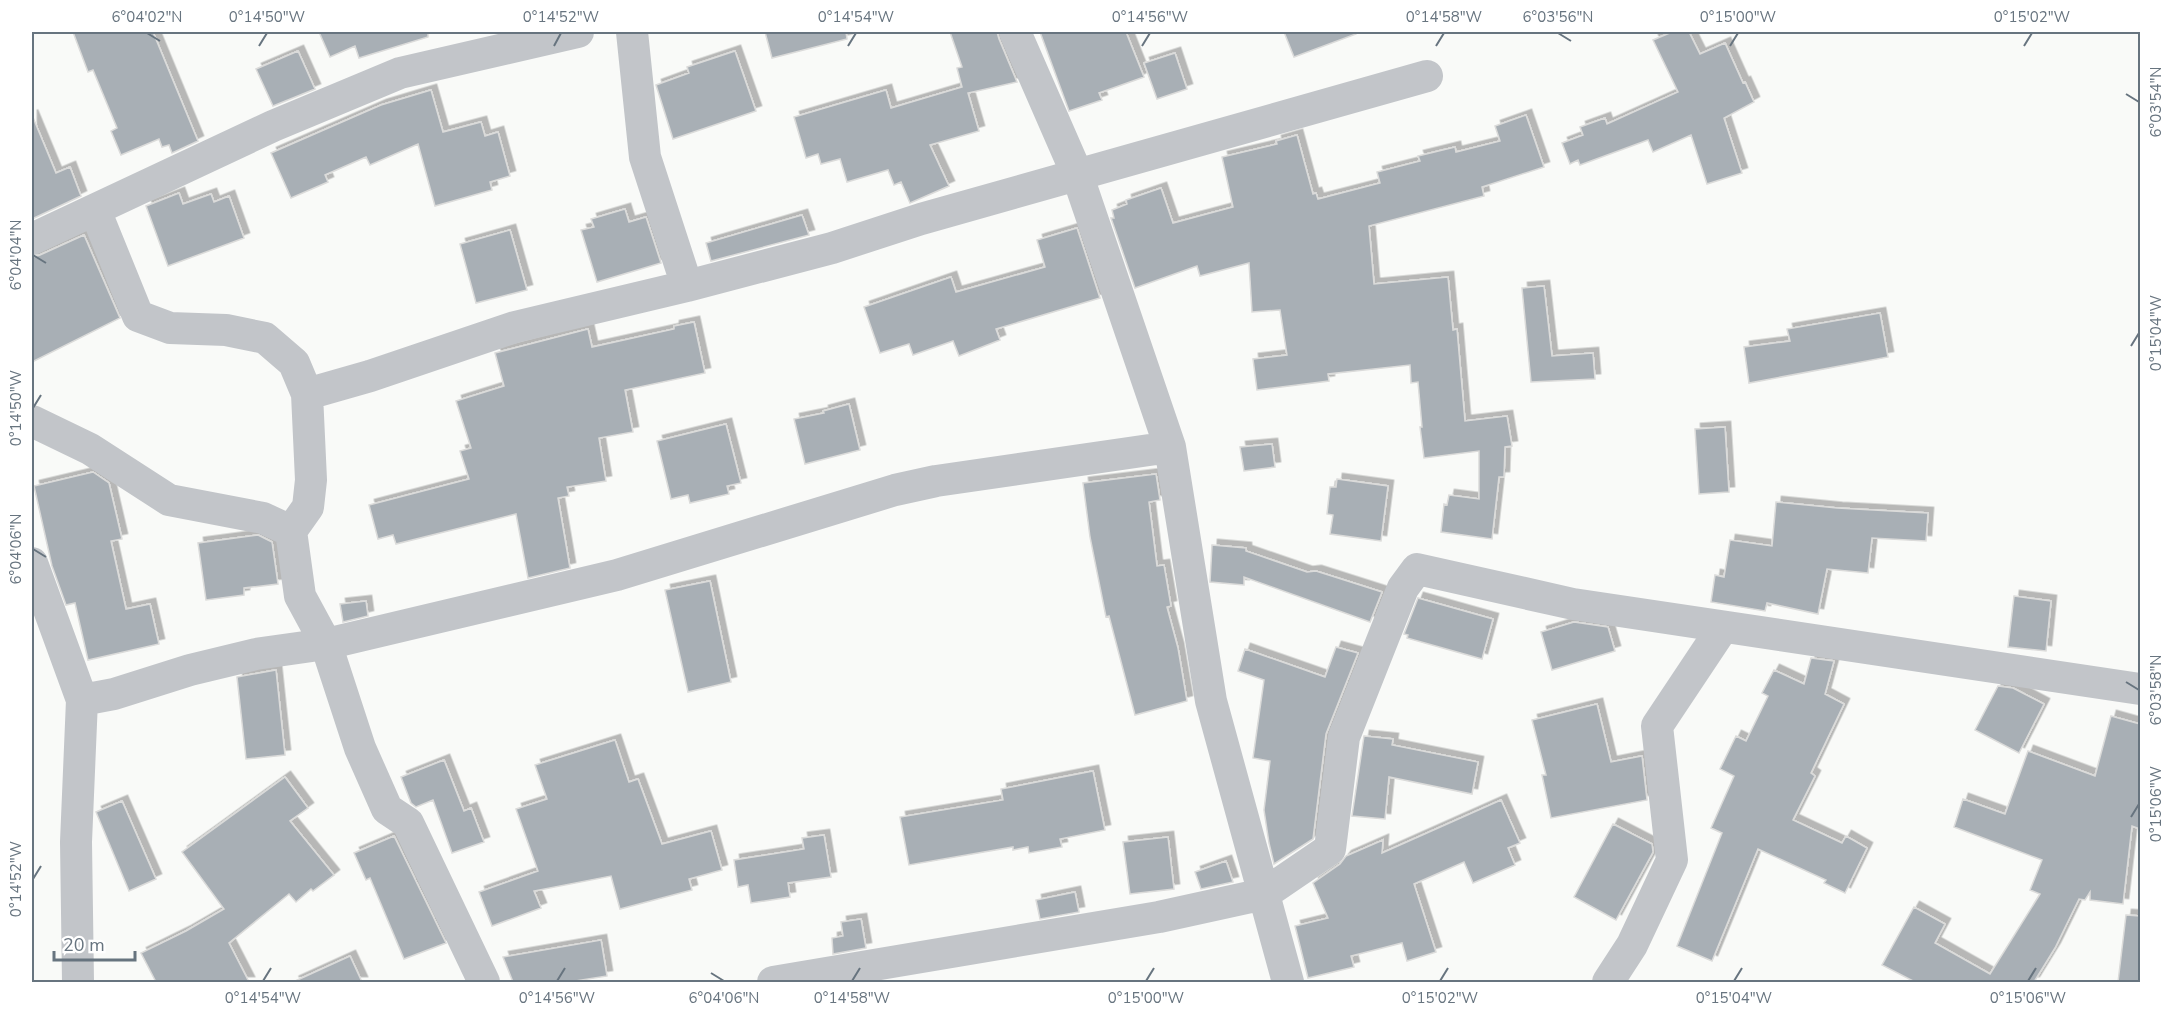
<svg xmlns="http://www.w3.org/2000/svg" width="2172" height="1014" font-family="'Nunito Sans',sans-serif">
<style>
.building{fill:#a8afb5;stroke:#dbdbda;stroke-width:1.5;filter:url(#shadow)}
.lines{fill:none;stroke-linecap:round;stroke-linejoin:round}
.minor{stroke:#c2c5c9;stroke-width:32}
.ticks{fill:none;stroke:#67747f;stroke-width:2}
.neatline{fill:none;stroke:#67747f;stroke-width:2}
.ticks-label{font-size:15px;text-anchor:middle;fill:#67747f}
</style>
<defs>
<filter id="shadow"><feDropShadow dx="5.5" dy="-5.5" stdDeviation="0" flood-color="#0004"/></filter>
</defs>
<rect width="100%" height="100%" fill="#f9faf8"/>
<!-- building -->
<path class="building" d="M 73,32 L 153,32 L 198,141 L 172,153 L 169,145 L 162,147 L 159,139 L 121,155 L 111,131 L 117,128 L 93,70 L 88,72 Z
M 319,32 L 428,32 L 428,37 L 359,58 L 355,46 L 330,57 Z
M 765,32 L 846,32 L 847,39 L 772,58 Z
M 950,32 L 997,32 L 999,39 L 1017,82 L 968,93 L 979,131 L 930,145 L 949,186 L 910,203 L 901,182 L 894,185 L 888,170 L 847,182 L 840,159 L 821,164 L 818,154 L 806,158 L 794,117 L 886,90 L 891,108 L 962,87 L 957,68 L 962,67 Z
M 1040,32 L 1126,32 L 1144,77 L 1099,93 L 1102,100 L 1069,111 Z
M 1284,32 L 1356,32 L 1356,34 L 1294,57 Z
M 1672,32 L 1689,32 L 1700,54 L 1725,43 L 1743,83 L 1745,82 L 1754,102 L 1724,118 L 1742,173 L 1707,184 L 1691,135 L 1653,152 L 1648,140 L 1580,165 L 1578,160 L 1570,164 L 1562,143 L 1583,135 L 1580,127 L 1605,118 L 1607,124 L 1678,92 L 1653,40 Z
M 298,51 L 315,89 L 273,106 L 256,69 Z
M 735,51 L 756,111 L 673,139 L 656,85 L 689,73 L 687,67 Z
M 1175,53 L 1187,89 L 1157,99 L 1144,63 Z
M 431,90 L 443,132 L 481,122 L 485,136 L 498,132 L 510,176 L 490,182 L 492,190 L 435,206 L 418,144 L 370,165 L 366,157 L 325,175 L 328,182 L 291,198 L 271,153 L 381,105 Z
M 32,115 L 56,173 L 70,167 L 81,196 L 32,219 Z
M 1526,115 L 1544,167 L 1482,187 L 1484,196 L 1369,226 L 1374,284 L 1448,277 L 1453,330 L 1457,329 L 1465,421 L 1507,416 L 1512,446 L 1505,447 L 1504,477 L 1499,477 L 1492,539 L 1441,532 L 1444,504 L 1447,505 L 1449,495 L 1479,499 L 1479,451 L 1424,458 L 1420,427 L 1422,427 L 1418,382 L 1411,383 L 1410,365 L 1328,374 L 1329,381 L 1257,390 L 1253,359 L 1287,355 L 1280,310 L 1252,312 L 1249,263 L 1200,276 L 1197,266 L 1135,288 L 1111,218 L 1114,218 L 1112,210 L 1127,204 L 1126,200 L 1161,188 L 1173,223 L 1233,207 L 1222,157 L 1277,144 L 1276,141 L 1297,135 L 1313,194 L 1316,193 L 1318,199 L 1380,183 L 1377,172 L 1420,161 L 1418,156 L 1455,147 L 1456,152 L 1500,141 L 1495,126 Z
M 179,193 L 183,204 L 211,194 L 214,202 L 229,196 L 244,238 L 168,266 L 146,206 Z
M 625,209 L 629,222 L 646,217 L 661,263 L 597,282 L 581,230 L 594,227 L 591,219 Z
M 802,215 L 809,235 L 711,261 L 706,243 Z
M 1077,228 L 1100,298 L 996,329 L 1000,340 L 959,356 L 953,341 L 913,355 L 909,344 L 880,353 L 864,307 L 951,277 L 956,292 L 1045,267 L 1037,240 Z
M 510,230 L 527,290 L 476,303 L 460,244 Z
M 84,235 L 120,318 L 32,362 L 32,257 L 40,255 Z
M 1544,286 L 1552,356 L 1593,353 L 1595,379 L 1531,382 L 1522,288 Z
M 1880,313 L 1888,357 L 1749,383 L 1744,347 L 1790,341 L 1787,329 Z
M 694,322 L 705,373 L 625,390 L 633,432 L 599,438 L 606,481 L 567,487 L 569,496 L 558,498 L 570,568 L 528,578 L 516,514 L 396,544 L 393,535 L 378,539 L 369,505 L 469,479 L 460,451 L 471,448 L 456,401 L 504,386 L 495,353 L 588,329 L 592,347 L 674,329 L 674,326 Z
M 849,404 L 860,450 L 805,464 L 794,419 L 824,413 L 823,411 Z
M 726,424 L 741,483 L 727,486 L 729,494 L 690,503 L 688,495 L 671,499 L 657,441 Z
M 1725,427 L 1729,492 L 1699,494 L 1695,429 Z
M 1272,444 L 1275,467 L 1244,471 L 1240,447 Z
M 93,472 L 109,483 L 122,539 L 111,541 L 126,609 L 150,604 L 159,644 L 88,660 L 75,603 L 66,605 L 52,566 L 34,486 Z
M 1156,474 L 1160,500 L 1149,502 L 1157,566 L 1164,565 L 1171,606 L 1167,607 L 1178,648 L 1187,701 L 1135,715 L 1109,616 L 1106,617 L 1090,537 L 1083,483 Z
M 1337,479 L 1388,486 L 1381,541 L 1330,534 L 1333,515 L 1327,514 L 1330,487 L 1336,487 Z
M 1776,502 L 1837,508 L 1928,513 L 1926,541 L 1872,538 L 1868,573 L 1827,569 L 1818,614 L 1767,603 L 1765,611 L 1711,602 L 1715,575 L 1724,577 L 1730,540 L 1772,546 Z
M 258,535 L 272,542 L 278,584 L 244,588 L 244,595 L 206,600 L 198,543 Z
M 1212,545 L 1246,548 L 1246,551 L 1307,572 L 1316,571 L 1382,592 L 1370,622 L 1244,577 L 1244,585 L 1210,582 Z
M 710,581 L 731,682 L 688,692 L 665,590 Z
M 2014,596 L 2051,601 L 2046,651 L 2008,647 Z
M 1418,598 L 1493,619 L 1482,659 L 1407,638 L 1408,635 L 1404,634 Z
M 366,601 L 368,616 L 343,622 L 340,604 Z
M 1574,622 L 1608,627 L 1615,651 L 1552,670 L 1541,632 Z
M 1336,647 L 1358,653 L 1326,734 L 1313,839 L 1274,864 L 1269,843 L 1264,810 L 1270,761 L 1253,758 L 1264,680 L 1238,671 L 1245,649 L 1325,677 Z
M 1811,658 L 1834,661 L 1825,694 L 1844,704 L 1811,773 L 1815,776 L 1793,820 L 1842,843 L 1846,836 L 1867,848 L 1845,893 L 1824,883 L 1826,880 L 1758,849 L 1712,961 L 1677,946 L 1722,833 L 1711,828 L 1734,776 L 1720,769 L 1736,736 L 1746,741 L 1768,696 L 1762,693 L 1774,670 L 1804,684 Z
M 276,670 L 285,755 L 246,759 L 237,677 Z
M 1998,686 L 2013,688 L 2044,704 L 2019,753 L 1975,730 Z
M 1597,704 L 1611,762 L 1642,756 L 1647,800 L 1551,818 L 1542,775 L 1546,775 L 1532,720 Z
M 2111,716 L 2140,724 L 2140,829 L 2132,826 L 2123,904 L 2090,900 L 2090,892 L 2085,900 L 2079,899 L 2055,948 L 2034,982 L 1915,982 L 1882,965 L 1914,907 L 1945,924 L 1935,943 L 1990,974 L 2040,894 L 2030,890 L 2042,860 L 1954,827 L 1963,799 L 2005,814 L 2028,751 L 2095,776 Z
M 1364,736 L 1393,739 L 1392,745 L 1478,762 L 1472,794 L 1389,777 L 1385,819 L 1352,816 Z
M 615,740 L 629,782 L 638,779 L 662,844 L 711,831 L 722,870 L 689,879 L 692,890 L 620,909 L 611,876 L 534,891 L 541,908 L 492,926 L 479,892 L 538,871 L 516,809 L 547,799 L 535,765 Z
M 444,760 L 464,811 L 471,808 L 484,842 L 452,853 L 433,800 L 416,807 L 411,803 L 401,777 Z
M 1093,771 L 1105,830 L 1060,839 L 1062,847 L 1029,853 L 1028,847 L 1013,850 L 1013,847 L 909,865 L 900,817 L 1003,800 L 1001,789 Z
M 285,777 L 308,808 L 290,821 L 334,875 L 313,891 L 311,889 L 296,902 L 289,894 L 229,943 L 249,982 L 156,982 L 141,953 L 186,931 L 224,909 L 182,852 Z
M 1501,800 L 1520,843 L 1508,848 L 1515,865 L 1473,883 L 1464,862 L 1414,884 L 1436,952 L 1407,961 L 1402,943 L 1351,956 L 1354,967 L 1308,978 L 1295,926 L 1328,918 L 1313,883 L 1340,864 L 1346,856 L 1383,840 L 1382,853 Z
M 122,801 L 156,879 L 129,891 L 96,812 Z
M 1613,824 L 1652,844 L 1653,852 L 1616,920 L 1574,897 Z
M 824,835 L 831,877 L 788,883 L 790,897 L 751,903 L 748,885 L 738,887 L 734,860 L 804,849 L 802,838 Z
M 394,836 L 446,943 L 404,959 L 370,878 L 366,880 L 354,853 Z
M 1168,837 L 1174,889 L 1130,894 L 1123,842 Z
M 1226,861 L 1233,882 L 1201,889 L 1195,872 Z
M 1075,892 L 1079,912 L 1040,919 L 1036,900 Z
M 2126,915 L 2140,916 L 2140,982 L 2118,982 Z
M 861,919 L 866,948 L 833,954 L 832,938 L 843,936 L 841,922 Z
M 601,940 L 607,976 L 569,982 L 513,982 L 503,957 Z
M 350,956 L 362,982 L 293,982 Z"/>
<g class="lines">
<!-- minor -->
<path class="minor" d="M 632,32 L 645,157 L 687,286
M 1015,32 L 1077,174 L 1170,447 L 1211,701 L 1288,982
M 95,210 L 138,316 L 170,328 L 226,330 L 265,338 L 294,363 L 307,394 L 311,480 L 308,507 L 291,531 L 300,596 L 326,644 L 360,748 L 387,809 L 408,823 L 484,982
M 32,239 L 273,126 L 400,73 L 578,32
M 307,394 L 370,376 L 515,327 L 687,286 L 832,248 L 921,219 L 1427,76
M 32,421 L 90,449 L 169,500 L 263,518 L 291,531
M 32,563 L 82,700 L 76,842 L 78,982
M 82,700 L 114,694 L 190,670 L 256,654 L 326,644 L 617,575 L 895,490 L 936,481 L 1170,447
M 773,982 L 1159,917 L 1264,894 L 1330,849 L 1344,737 L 1403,588 L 1417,569 L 1573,604 L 2140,689
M 1608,982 L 1632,945 L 1672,860 L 1657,726 L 1723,627"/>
</g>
<!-- ticks -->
<path class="ticks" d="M 147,33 L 160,41M 1558,33 L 1571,41M 259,46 L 267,33M 554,46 L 561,33M 848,46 L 856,33M 1142,46 L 1150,33M 1436,46 L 1444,33M 1730,46 L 1738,33M 2024,46 L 2032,33M 2126,94 L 2139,102M 33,255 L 46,263M 2131,346 L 2139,333M 33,408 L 41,395M 33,549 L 46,557M 2126,682 L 2139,690M 2131,817 L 2139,804M 33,879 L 41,866M 711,973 L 724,981M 263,981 L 271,968M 557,981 L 565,968M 852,981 L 860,968M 1146,981 L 1154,968M 1440,981 L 1448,968M 1734,981 L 1742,968M 2028,981 L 2036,968"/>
<!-- border -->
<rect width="2172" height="1014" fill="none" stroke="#ffffff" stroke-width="66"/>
<!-- scale -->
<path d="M54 951v9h81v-9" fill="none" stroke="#67747f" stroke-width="3"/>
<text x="63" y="951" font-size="18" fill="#67747f" stroke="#ffffff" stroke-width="4.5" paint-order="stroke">20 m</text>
<rect x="33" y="33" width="2106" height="948" class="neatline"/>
<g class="ticks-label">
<text x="147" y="22">6°04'02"N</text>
<text x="267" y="22">0°14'50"W</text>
<text x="561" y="22">0°14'52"W</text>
<text x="856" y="22">0°14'54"W</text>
<text x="1150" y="22">0°14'56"W</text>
<text x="1444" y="22">0°14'58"W</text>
<text x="1558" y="22">6°03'56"N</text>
<text x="1738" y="22">0°15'00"W</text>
<text x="2032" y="22">0°15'02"W</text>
<text transform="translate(2156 102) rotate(-90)" y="5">6°03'54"N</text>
<text transform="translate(16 255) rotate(-90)" y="5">6°04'04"N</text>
<text transform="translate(2156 333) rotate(-90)" y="5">0°15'04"W</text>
<text transform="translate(16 408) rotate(-90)" y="5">0°14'50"W</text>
<text transform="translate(16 549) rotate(-90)" y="5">6°04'06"N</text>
<text transform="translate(2156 690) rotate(-90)" y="5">6°03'58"N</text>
<text transform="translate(2156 804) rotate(-90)" y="5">0°15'06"W</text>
<text transform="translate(16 879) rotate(-90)" y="5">0°14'52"W</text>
<text x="263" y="1003">0°14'54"W</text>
<text x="557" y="1003">0°14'56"W</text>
<text x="724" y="1003">6°04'06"N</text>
<text x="852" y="1003">0°14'58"W</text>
<text x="1146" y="1003">0°15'00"W</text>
<text x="1440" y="1003">0°15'02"W</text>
<text x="1734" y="1003">0°15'04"W</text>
<text x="2028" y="1003">0°15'06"W</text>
</g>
</svg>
